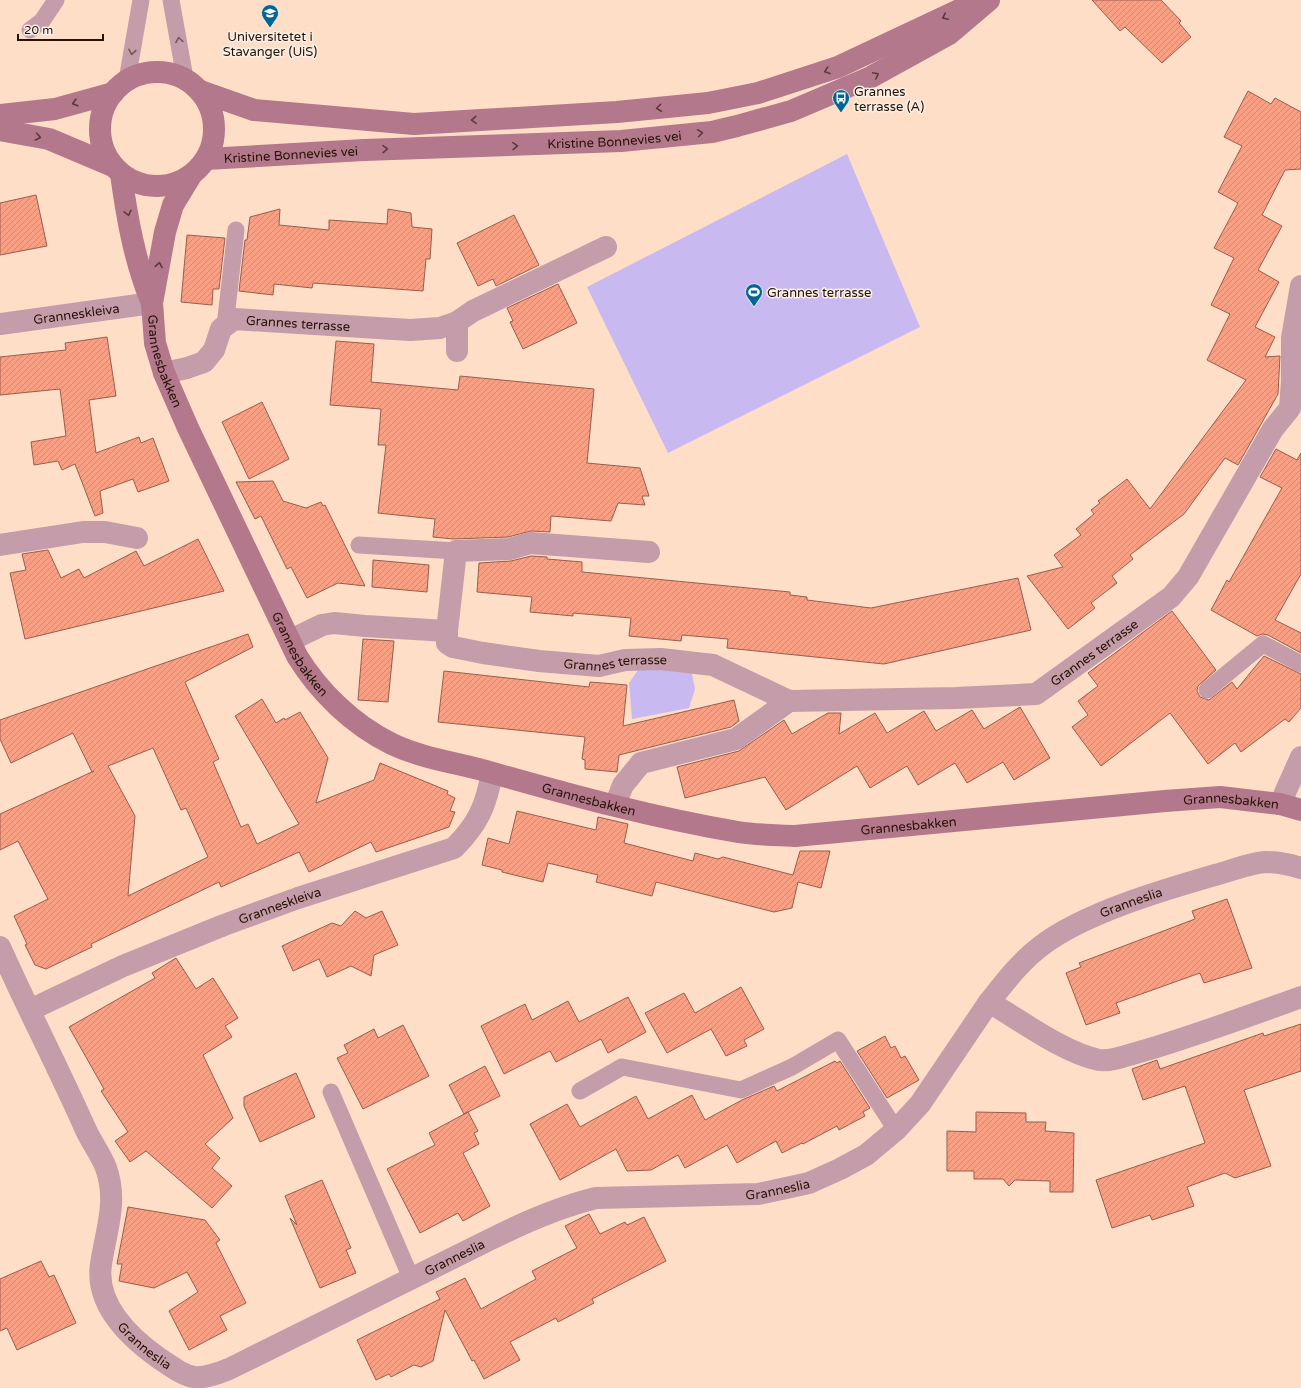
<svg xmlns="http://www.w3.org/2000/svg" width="1301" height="1388" font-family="'Varela Round',sans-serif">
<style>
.park{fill:#c8b9f0}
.building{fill:url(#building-hatch);stroke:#975e4d;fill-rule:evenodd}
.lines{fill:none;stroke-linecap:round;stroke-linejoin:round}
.lane{stroke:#c59ca9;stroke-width:17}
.street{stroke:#c59ca9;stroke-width:22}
.secondary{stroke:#b3788c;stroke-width:22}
.oneway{stroke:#5e3b3b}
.oneway2{stroke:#765857}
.labels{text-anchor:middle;stroke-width:3;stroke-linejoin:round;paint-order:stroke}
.poi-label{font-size:13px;fill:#261305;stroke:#fbf0e8;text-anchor:start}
.street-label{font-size:13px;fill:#261305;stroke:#fbf0e8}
</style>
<defs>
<pattern id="building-hatch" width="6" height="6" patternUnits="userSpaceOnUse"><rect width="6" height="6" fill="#f99f84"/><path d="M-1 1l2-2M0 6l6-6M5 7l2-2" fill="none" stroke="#d58870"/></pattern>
</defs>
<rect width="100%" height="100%" fill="#ffdec7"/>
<!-- park -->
<path class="park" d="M 847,154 L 920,327 L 668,453 L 587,287 Z
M 691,669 L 695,689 L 689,708 L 632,719 L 629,683 L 638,670 Z"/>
<!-- building -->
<path class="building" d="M 1092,0 L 1161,0 L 1181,21 L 1179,23 L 1191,37 L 1162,63 L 1125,27 L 1120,31 Z
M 1248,91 L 1271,104 L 1275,98 L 1301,112 L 1301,169 L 1285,170 L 1262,215 L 1282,226 L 1258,270 L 1279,282 L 1255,327 L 1275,337 L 1265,357 L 1280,356 L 1278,394 L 1238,465 L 1225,458 L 1184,514 L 1130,555 L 1133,559 L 1112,576 L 1117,583 L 1091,603 L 1095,608 L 1068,629 L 1027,576 L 1063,567 L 1054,555 L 1081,535 L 1076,529 L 1094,514 L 1091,510 L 1100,503 L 1098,501 L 1127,479 L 1150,509 L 1246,380 L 1207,360 L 1230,314 L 1211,305 L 1234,258 L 1214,248 L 1238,203 L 1218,192 L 1242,146 L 1224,137 Z
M 36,195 L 47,246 L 0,255 L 0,203 Z
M 280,209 L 279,225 L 329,230 L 329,220 L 387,224 L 388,209 L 411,213 L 412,227 L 432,229 L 430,259 L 426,259 L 423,291 L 313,283 L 312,288 L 274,284 L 273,295 L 239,291 L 245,240 L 247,240 L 250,217 Z
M 514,215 L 539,265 L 496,286 L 493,279 L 478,286 L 457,243 Z
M 187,235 L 225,238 L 219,289 L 213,289 L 212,305 L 181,302 Z
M 558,284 L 577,323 L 523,349 L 510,322 L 513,321 L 507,308 Z
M 107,337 L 116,396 L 89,400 L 96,453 L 139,437 L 141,443 L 153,438 L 169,481 L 138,492 L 133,479 L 100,491 L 103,513 L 95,516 L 75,464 L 62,470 L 58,461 L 34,465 L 31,442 L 66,436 L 60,389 L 0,395 L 0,357 L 66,350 L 65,343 Z
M 336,341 L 374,344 L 371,382 L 458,390 L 460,376 L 594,389 L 587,463 L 640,468 L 649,496 L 642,496 L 645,505 L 618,503 L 611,521 L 551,516 L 550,532 L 531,531 L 508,537 L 453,539 L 433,537 L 435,519 L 378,513 L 386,445 L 378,445 L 381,409 L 330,405 Z
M 262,402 L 289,459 L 249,479 L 222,422 Z
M 1276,449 L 1297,460 L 1301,453 L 1301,574 L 1275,620 L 1301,633 L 1301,653 L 1268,635 L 1262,634 L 1257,636 L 1211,610 L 1227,580 L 1229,582 L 1282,488 L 1260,477 Z
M 273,481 L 283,501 L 306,508 L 321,502 L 323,506 L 325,505 L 365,586 L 338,583 L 307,598 L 291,567 L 287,569 L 261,516 L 255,519 L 236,482 Z
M 198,539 L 224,591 L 25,639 L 10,573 L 26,570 L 22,554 L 48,550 L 61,578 L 79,569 L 84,578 L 136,551 L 144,566 Z
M 531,556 L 547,557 L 547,559 L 582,562 L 582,572 L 790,592 L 790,595 L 807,597 L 807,600 L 871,608 L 1018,578 L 1031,630 L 884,664 L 727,648 L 728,639 L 682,635 L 681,641 L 629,636 L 631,618 L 573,613 L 573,616 L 530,612 L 532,597 L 477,592 L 479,563 L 511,561 Z
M 373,560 L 429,565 L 427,592 L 372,587 Z
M 1172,611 L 1216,670 L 1198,686 L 1197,691 L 1200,697 L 1209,700 L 1232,682 L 1237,689 L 1264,656 L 1301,674 L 1301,708 L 1289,722 L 1285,719 L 1241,752 L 1235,743 L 1208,764 L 1170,713 L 1101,766 L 1072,727 L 1088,715 L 1078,701 L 1098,686 L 1088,673 Z
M 248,634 L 253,647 L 185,682 L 219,759 L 213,762 L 241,827 L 248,824 L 257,844 L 299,824 L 235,716 L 262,699 L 276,723 L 284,718 L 285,720 L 300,712 L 328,758 L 316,803 L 374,780 L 380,763 L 448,791 L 447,794 L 455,798 L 450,811 L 455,812 L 449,827 L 376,852 L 371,842 L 309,872 L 299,852 L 221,887 L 219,882 L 91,944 L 92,947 L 46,969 L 35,965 L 25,945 L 27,944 L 14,916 L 48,899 L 18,841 L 0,850 L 0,814 L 94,771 L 92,772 L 73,733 L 11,763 L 0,739 L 0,720 ZM 153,748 L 181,810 L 186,808 L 208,857 L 128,896 L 135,816 L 108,766 Z
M 363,639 L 394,641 L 388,702 L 358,700 Z
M 444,671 L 589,687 L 590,682 L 627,685 L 623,726 L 734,700 L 739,721 L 731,727 L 619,755 L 617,772 L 585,769 L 585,760 L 582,759 L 585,737 L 438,722 Z
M 1020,707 L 1050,758 L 1014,780 L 1003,762 L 967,783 L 955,763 L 918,785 L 907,766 L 870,788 L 857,766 L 786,810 L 765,777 L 685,798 L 677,767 L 739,751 L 784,720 L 792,734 L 828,713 L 841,713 L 839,734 L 875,713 L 887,733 L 924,711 L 936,731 L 972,710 L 984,729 Z
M 517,811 L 596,830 L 598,817 L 628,824 L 624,843 L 693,861 L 695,853 L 718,859 L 723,857 L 793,875 L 800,851 L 830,851 L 821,888 L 798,882 L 792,908 L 774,912 L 656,882 L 652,896 L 596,882 L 598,875 L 548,863 L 543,882 L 502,872 L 502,870 L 482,865 L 488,838 L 509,844 Z
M 1227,899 L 1252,968 L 1204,983 L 1200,973 L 1116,1003 L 1120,1013 L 1086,1025 L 1066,973 L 1081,967 L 1079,963 L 1195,919 L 1192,911 Z
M 355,911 L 366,918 L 382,911 L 398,945 L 374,955 L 371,976 L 351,966 L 327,977 L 319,959 L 293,971 L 282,946 L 332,923 L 341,926 Z
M 176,958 L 196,989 L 213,978 L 238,1018 L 225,1026 L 232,1037 L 203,1055 L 233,1118 L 205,1144 L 220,1158 L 212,1168 L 232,1186 L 212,1208 L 146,1151 L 130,1162 L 115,1141 L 128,1132 L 101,1091 L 104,1089 L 69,1027 L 155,978 L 152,973 Z
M 741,987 L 764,1029 L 744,1040 L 747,1046 L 726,1056 L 711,1029 L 667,1053 L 645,1013 L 684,993 L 695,1013 Z
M 628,997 L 646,1032 L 608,1053 L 601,1039 L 556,1062 L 550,1051 L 504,1074 L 481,1026 L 525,1004 L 532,1020 L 568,1001 L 579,1022 Z
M 1301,1024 L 1301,1071 L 1244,1090 L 1271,1166 L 1235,1178 L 1225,1173 L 1187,1187 L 1194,1206 L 1152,1220 L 1150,1215 L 1112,1228 L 1096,1180 L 1205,1143 L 1185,1086 L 1143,1100 L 1132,1069 L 1157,1060 L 1160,1069 L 1263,1033 L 1264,1036 Z
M 403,1025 L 429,1076 L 363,1109 L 337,1058 L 348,1053 L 344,1045 L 374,1029 L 378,1038 Z
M 885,1036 L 891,1048 L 895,1046 L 901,1058 L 905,1056 L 919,1080 L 887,1098 L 857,1051 Z
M 835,1061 L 837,1063 L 840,1061 L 870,1108 L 863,1112 L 865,1116 L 839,1130 L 837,1126 L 803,1144 L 802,1143 L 782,1153 L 776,1141 L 737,1163 L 727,1145 L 685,1168 L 678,1155 L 651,1170 L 627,1171 L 616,1149 L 560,1180 L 530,1124 L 567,1104 L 580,1127 L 636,1096 L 648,1119 L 692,1095 L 705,1120 L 742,1100 L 774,1086 L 777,1091 Z
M 485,1066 L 500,1096 L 464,1114 L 449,1085 Z
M 296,1073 L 315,1117 L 260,1142 L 244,1106 L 244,1097 Z
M 468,1112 L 478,1131 L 474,1133 L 479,1144 L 463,1153 L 490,1206 L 463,1221 L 458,1213 L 420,1233 L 387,1169 L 435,1145 L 429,1133 Z
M 976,1112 L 1026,1113 L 1026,1122 L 1046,1122 L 1045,1131 L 1074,1133 L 1073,1192 L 1050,1192 L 1050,1181 L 1015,1180 L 1009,1186 L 1003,1179 L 974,1179 L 974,1171 L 947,1171 L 947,1131 L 976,1132 Z
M 322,1180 L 351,1248 L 346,1250 L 356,1273 L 320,1288 L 290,1218 L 297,1225 L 285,1196 Z
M 128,1207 L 205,1220 L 220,1240 L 216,1243 L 246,1303 L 220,1316 L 227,1330 L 189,1350 L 169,1311 L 198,1292 L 187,1272 L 154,1288 L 119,1281 L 122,1264 L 117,1264 Z
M 589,1214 L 600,1234 L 625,1222 L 627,1225 L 644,1217 L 666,1261 L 592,1299 L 594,1303 L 558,1322 L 556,1318 L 510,1342 L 520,1360 L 484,1379 L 474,1360 L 472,1361 L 445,1310 L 433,1361 L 421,1367 L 414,1365 L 391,1377 L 389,1374 L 376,1380 L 357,1340 L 440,1299 L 436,1292 L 465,1278 L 481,1309 L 536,1279 L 532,1271 L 577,1248 L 565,1226 Z
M 41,1261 L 49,1277 L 54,1275 L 76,1323 L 17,1350 L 7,1328 L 0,1331 L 0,1279 Z"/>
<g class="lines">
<!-- lane -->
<path class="lane" d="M 171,0 L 185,78
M 30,30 L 42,21 L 56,0
M 127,80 L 141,0
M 225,326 L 236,230
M 359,545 L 456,551
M 1207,690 L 1263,644 L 1301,664
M 580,1091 L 622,1067 L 741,1090 L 792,1067 L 838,1040 L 896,1130
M 331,1092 L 411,1278"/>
<!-- street -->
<g class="street">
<path d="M 457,322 L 457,351"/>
<path id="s1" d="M 0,324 L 152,303"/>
<path id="s2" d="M 164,373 L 187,368 L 204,362 L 214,350 L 221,329 L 234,319 L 410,330 L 440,328 L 457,322 L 473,311 L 606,247"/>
<path d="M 0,545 L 83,532 L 105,532 L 137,538"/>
<path id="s3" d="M 649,552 L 530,543 L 510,549 L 456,551 L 447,631 L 447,643 L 453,647 L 483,653 L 539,661 L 599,666 L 625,660 L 661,659 L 713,665 L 789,701 L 956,698 L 1036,694 L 1171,597 L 1188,577 L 1273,429 L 1290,408 L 1292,380 L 1292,338 L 1301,286"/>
<path d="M 291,640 L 322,625 L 334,623 L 365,626 L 447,631"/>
<path d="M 1280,804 L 1301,757"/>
<path d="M 615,805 L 623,785 L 641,763 L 736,739 L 789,701"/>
<path id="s4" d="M 0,947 C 27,1008 58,1067 85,1128 C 91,1142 101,1154 106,1168 C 118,1201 106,1231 101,1264 C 95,1305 130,1338 160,1359 C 190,1379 194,1383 229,1369 L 491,1239 C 525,1222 559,1207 596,1198 L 758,1194 L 809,1183 L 840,1169 L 866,1155 L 896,1130 L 920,1104 L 989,1002 C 1020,1020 1064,1053 1099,1060 C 1112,1062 1130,1054 1143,1051 C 1197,1035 1249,1016 1301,997"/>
<path id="s5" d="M 989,1002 C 1005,982 1021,961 1041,946 C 1084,913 1163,890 1215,875 C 1231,871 1249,863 1265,862 C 1278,862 1289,864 1301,868"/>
<path id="s6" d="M 30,1010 L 123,966 L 224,925 L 298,898 L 454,848 C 478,824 486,806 492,773"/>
</g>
<!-- secondary -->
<g class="secondary">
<circle cx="157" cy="129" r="57"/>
<path d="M 200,91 L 254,110 L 414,124 L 617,112 L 708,103 L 758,93 L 838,67 L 974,3"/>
<path d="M 0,115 L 55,109 L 113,93"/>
<path d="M 0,130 L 49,139 L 113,166"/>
<path id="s7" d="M 206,159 L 364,150 L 621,141 L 712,132 L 737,126 L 791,111 L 871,77 L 949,34 L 989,0"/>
<path d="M 121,174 C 127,218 135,263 152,303"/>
<path id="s8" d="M 190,177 L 173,205 L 165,232 L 152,303 L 155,343 L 164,373 L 188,428 L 297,656 C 319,692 353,725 392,744 C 423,759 460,763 493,773 C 574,796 655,818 738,832 C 756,835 776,835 795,836 L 1165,801 L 1220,797 L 1280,804 L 1301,810"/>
</g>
</g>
<!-- one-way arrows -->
<defs><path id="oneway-chevron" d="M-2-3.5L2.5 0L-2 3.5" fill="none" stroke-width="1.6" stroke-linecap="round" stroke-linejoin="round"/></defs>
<g class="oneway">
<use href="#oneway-chevron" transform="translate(945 17) rotate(155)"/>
<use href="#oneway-chevron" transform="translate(827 71) rotate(160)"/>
<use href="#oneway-chevron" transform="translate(876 75) rotate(-27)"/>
<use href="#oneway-chevron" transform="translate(75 103) rotate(164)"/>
<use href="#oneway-chevron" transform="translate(659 108) rotate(174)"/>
<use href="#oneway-chevron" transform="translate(474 120) rotate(177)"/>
<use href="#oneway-chevron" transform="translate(700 133) rotate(-8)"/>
<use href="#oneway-chevron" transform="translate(38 137) rotate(11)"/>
<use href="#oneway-chevron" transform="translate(515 146) rotate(-2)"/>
<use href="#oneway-chevron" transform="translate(385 149) rotate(-1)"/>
<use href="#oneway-chevron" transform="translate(128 213) rotate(77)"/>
<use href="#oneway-chevron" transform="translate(159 265) rotate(-80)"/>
</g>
<g class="oneway2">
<use href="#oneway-chevron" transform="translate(179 40) rotate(-99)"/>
<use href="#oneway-chevron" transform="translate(132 52) rotate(100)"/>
</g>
<!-- icons -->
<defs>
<g id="university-pin" transform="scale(0.9)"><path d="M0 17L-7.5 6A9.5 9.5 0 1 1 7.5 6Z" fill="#006795" stroke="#fbf0e8"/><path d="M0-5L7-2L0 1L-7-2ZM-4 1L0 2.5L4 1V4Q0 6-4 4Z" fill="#fff"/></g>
<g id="bus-pin" transform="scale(0.9)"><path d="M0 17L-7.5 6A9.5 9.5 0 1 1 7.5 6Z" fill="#006795" stroke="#fbf0e8"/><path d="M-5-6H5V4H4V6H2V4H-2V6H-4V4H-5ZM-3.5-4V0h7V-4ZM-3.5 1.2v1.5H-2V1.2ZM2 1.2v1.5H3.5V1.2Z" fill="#fff"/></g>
<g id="stadium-pin" transform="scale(0.9)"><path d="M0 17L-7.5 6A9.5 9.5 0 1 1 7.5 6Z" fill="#006795" stroke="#fbf0e8"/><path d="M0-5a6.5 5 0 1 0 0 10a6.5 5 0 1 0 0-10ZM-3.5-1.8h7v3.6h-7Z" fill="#fff"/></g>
</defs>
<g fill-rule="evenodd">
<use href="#university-pin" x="270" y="13"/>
<use href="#bus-pin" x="841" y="98"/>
<use href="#stadium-pin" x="754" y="292"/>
</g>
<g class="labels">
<!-- poi labels -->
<g class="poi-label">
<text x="270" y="41" text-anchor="middle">Universitetet i<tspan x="270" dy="15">Stavanger (UiS)</tspan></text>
<text x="854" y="96">Grannes<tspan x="854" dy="15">terrasse (A)</tspan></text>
<text x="767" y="297">Grannes terrasse</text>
</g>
<!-- street labels -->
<g class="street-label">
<text dy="5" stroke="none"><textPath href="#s7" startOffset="409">Kristine Bonnevies vei</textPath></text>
<text dy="5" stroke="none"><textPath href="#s7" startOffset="85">Kristine Bonnevies vei</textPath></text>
<text dy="5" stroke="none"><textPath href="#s1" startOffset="77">Granneskleiva</textPath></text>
<text dy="5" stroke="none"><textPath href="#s2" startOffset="160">Grannes terrasse</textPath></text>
<text dy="5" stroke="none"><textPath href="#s8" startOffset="193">Grannesbakken</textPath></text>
<text dy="5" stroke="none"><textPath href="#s8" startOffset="517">Grannesbakken</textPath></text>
<text dy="5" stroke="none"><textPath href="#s3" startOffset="959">Grannes terrasse</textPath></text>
<text dy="5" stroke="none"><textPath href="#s3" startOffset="458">Grannes terrasse</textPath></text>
<text dy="5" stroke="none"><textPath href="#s8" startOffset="853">Grannesbakken</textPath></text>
<text dy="5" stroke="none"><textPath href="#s8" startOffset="1501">Grannesbakken</textPath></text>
<text dy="5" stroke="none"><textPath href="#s8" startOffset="1177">Grannesbakken</textPath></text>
<text dy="5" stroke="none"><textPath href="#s5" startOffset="177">Granneslia</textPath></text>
<text dy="5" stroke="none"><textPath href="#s6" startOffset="271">Granneskleiva</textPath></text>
<text dy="5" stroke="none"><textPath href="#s4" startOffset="1123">Granneslia</textPath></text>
<text dy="5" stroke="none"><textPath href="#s4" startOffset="787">Granneslia</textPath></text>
<text dy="5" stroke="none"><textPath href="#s4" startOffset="440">Granneslia</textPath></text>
</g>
</g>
<!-- scale -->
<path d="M18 34v6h85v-6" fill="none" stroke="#261305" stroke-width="2"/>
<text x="24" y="34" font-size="12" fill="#261305" stroke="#fbf0e8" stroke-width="3" paint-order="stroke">20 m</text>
</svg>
